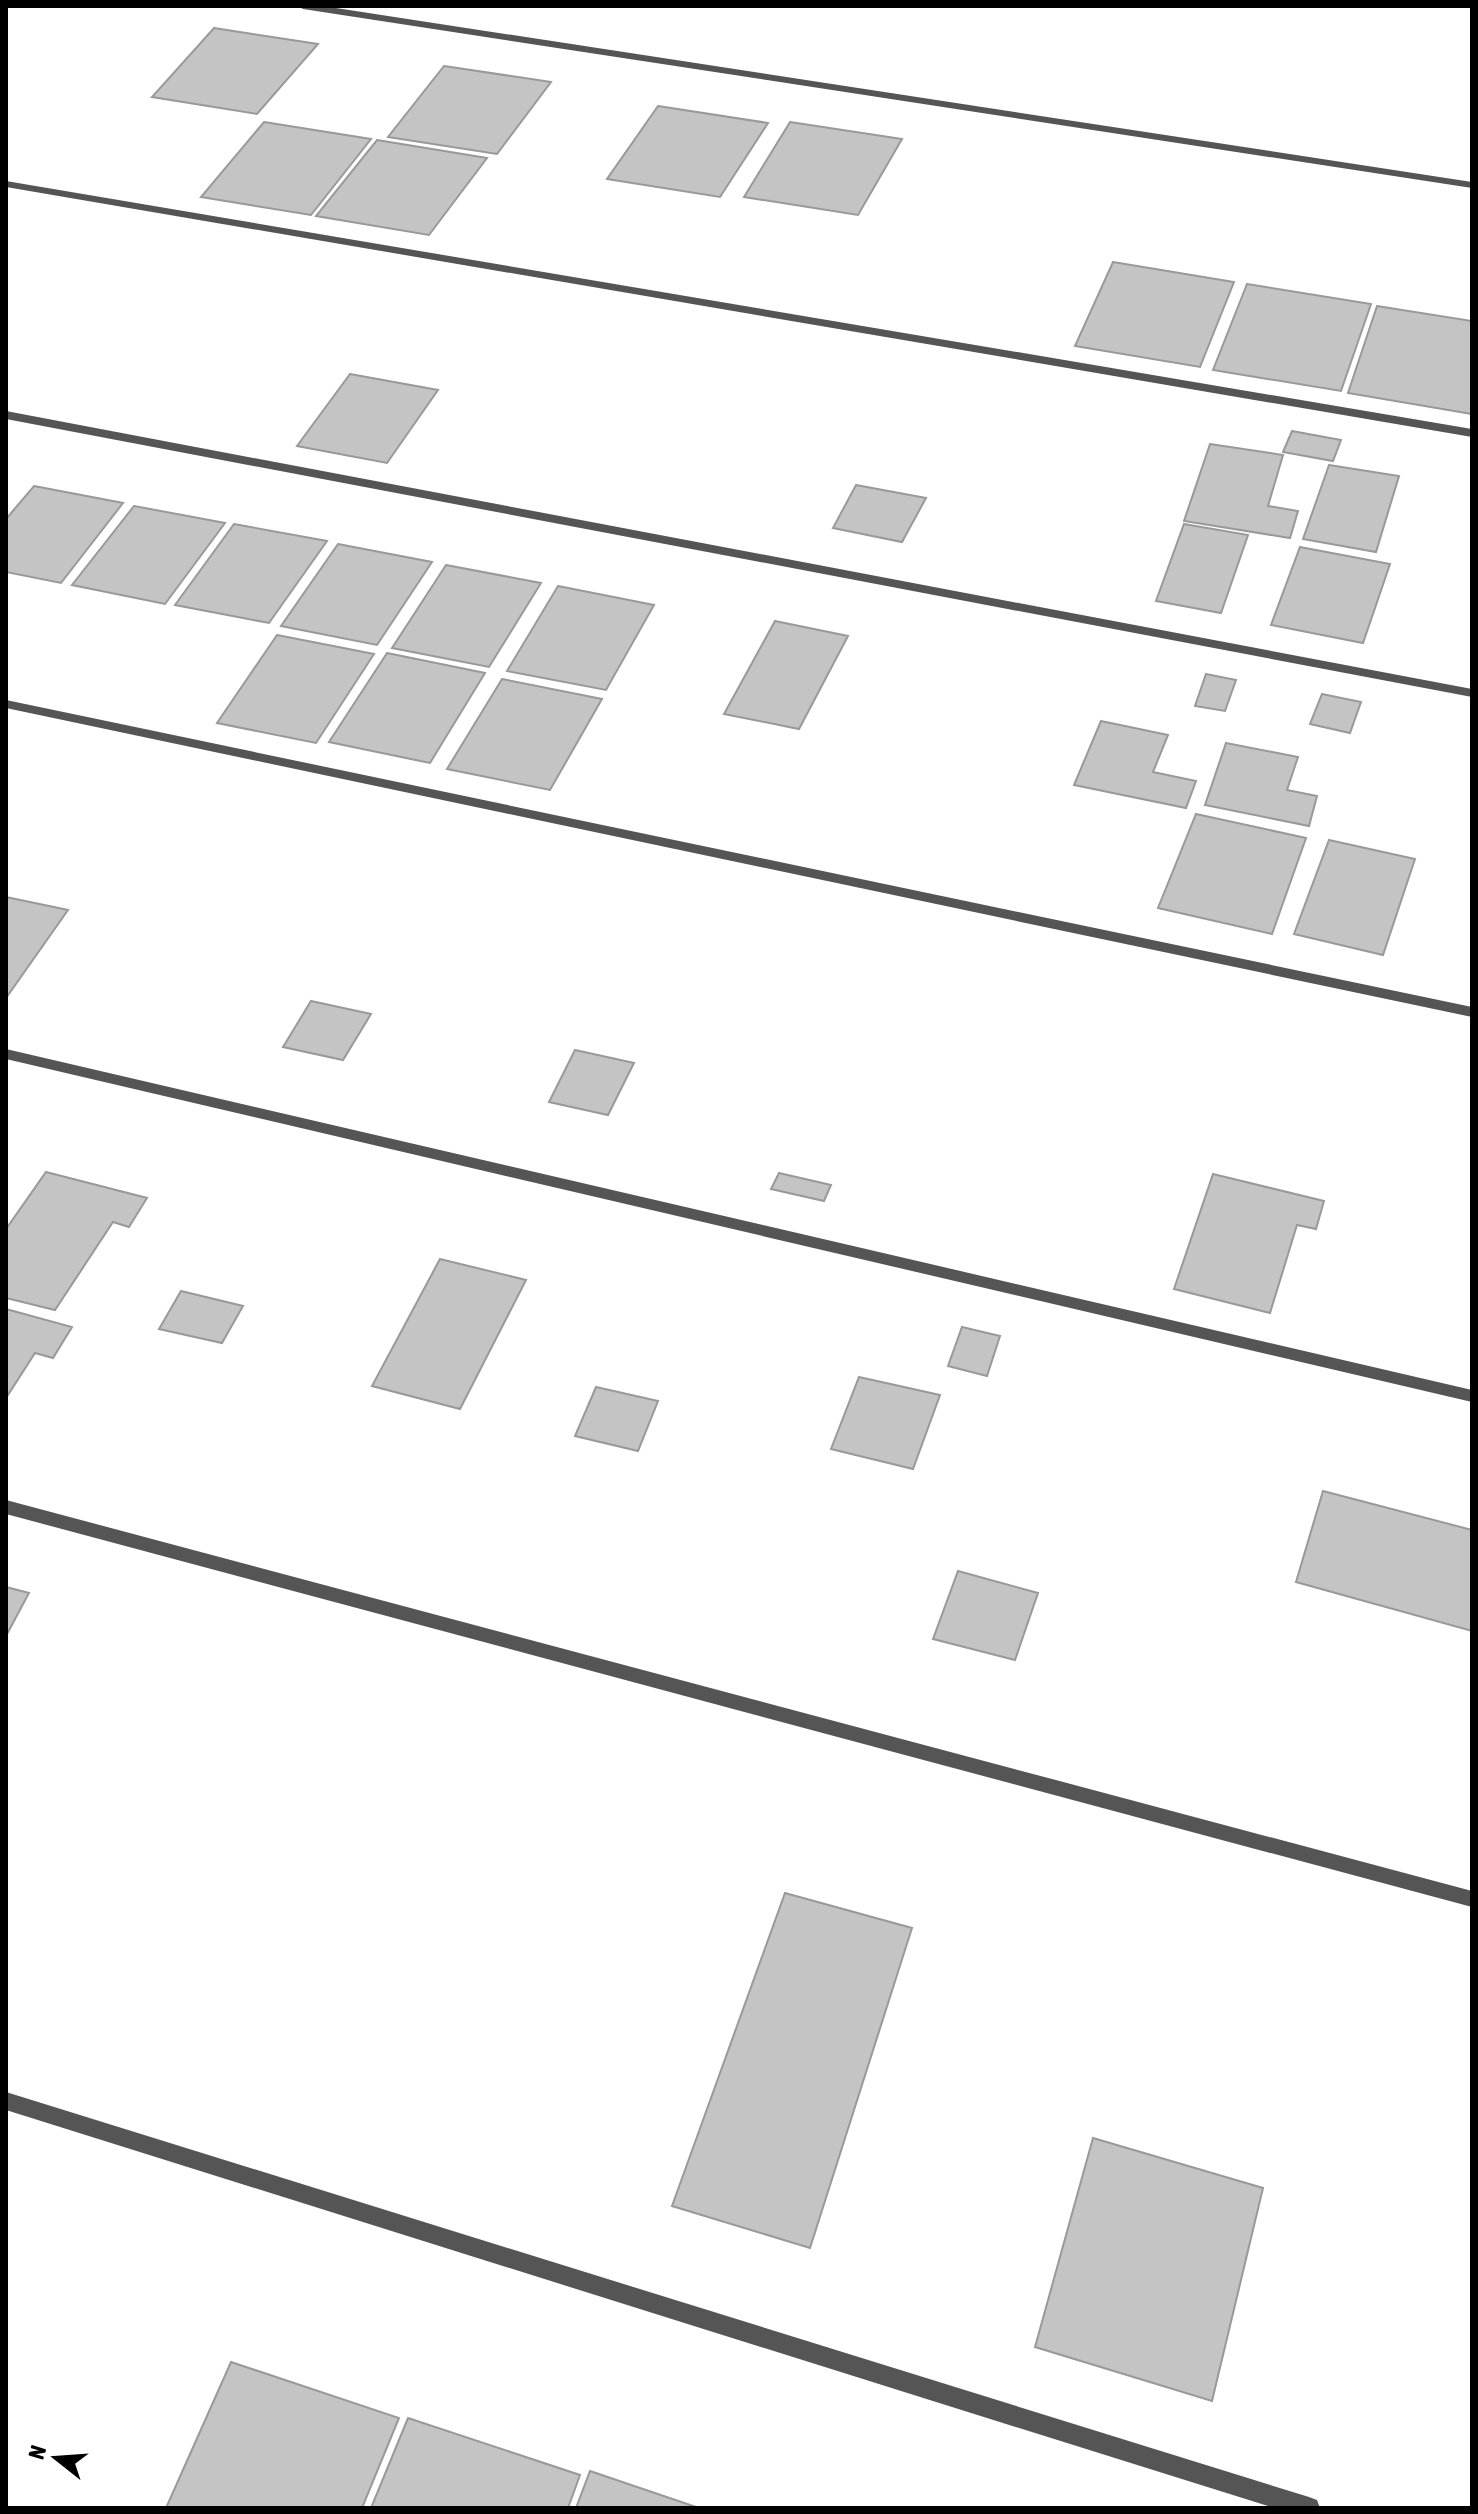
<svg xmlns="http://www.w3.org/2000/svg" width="1478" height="2514" font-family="'Asap Condensed',sans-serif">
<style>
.building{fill:#c4c4c4;stroke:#999;stroke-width:2}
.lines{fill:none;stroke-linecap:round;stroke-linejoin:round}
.minor{fill:#555;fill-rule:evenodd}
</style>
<rect width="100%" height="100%" fill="#fff"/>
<!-- building -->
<path class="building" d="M 214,28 L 318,44 L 257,114 L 152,97 Z
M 444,66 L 551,82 L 497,154 L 388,137 Z
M 658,106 L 768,123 L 720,197 L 607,179 Z
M 264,122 L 371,139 L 311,215 L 201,197 Z
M 790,122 L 902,139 L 858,215 L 744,197 Z
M 377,140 L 487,158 L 429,235 L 316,216 Z
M 1113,262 L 1234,282 L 1200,367 L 1075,346 Z
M 1247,284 L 1371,304 L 1341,391 L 1213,370 Z
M 1377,306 L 1472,321 L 1472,414 L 1348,393 Z
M 350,374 L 438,390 L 387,463 L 297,446 Z
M 1292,431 L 1341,440 L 1333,461 L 1283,452 Z
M 1210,444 L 1283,455 L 1268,506 L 1298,511 L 1290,538 L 1184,521 Z
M 1329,465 L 1399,476 L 1376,552 L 1303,539 Z
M 856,485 L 926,498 L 902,542 L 833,528 Z
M 34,486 L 123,503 L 61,583 L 6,572 L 6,519 Z
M 134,506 L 225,523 L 165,604 L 72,585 Z
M 234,524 L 327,541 L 269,623 L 175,605 Z
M 1184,524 L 1248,535 L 1221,613 L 1156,601 Z
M 338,544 L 432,562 L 377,645 L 281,626 Z
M 1300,547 L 1390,564 L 1363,643 L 1271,625 Z
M 446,565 L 541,583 L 489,667 L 392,648 Z
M 558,586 L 654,605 L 606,690 L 507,671 Z
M 775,621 L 848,636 L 799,729 L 724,714 Z
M 277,635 L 374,654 L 316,743 L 217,723 Z
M 387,653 L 485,673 L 430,763 L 329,742 Z
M 1206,674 L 1236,680 L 1225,711 L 1195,706 Z
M 502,679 L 602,699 L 550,790 L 447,769 Z
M 1322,694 L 1361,702 L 1350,733 L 1310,724 Z
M 1101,721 L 1168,735 L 1153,772 L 1196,781 L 1186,808 L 1074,785 Z
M 1226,743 L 1298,757 L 1287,790 L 1317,796 L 1309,826 L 1205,805 Z
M 1196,814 L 1306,838 L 1272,934 L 1158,908 Z
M 1329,840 L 1415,859 L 1383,955 L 1294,934 Z
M 6,897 L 68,910 L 6,998 Z
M 311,1001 L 371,1014 L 343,1060 L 283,1047 Z
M 575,1050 L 634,1063 L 608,1115 L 549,1102 Z
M 46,1172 L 147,1198 L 129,1227 L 113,1222 L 55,1310 L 6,1298 L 6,1229 Z
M 779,1173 L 831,1185 L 824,1201 L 771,1189 Z
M 1213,1174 L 1324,1201 L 1316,1229 L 1297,1225 L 1270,1313 L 1174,1289 Z
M 440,1259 L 526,1280 L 460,1409 L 372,1386 Z
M 181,1291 L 243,1306 L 222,1343 L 159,1329 Z
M 6,1309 L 72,1327 L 53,1358 L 35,1353 L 6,1398 Z
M 962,1327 L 1000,1336 L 987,1376 L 948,1366 Z
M 859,1377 L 940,1395 L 913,1469 L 831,1449 Z
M 596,1387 L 658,1401 L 638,1451 L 575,1436 Z
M 1323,1491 L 1472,1530 L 1472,1631 L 1296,1582 Z
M 958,1571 L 1038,1593 L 1015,1660 L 933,1639 Z
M 6,1587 L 29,1593 L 6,1636 Z
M 785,1893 L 912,1928 L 810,2248 L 672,2206 Z
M 1093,2138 L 1263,2188 L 1212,2401 L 1035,2347 Z
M 231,2362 L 399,2418 L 362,2508 L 166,2508 Z
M 408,2418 L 580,2475 L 568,2508 L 371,2508 Z
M 590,2471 L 699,2508 L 576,2508 Z"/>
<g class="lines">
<!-- minor -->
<path class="minor" d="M 298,6 L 323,6 L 1472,182 L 1472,188 L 303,9 Z
M 6,181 L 1472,429 L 1472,437 L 6,187 Z
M 6,411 L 1472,689 L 1472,697 L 6,419 Z
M 6,700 L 1472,1007 L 1472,1017 L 6,708 Z
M 6,1049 L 1472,1390 L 1472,1402 L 6,1059 Z
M 6,1500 L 1472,1891 L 1472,1907 L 6,1514 Z
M 6,2092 L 1309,2497 L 1317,2500 L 1320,2508 L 1274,2508 L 6,2110 Z"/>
</g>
<!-- border -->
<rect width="1478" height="2514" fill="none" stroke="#000000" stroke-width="16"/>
<!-- north arrow -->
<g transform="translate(56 2458) rotate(287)" stroke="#ffffff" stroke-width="6" paint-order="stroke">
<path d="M0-6L14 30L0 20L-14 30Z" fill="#000000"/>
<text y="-12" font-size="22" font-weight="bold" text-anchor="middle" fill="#000000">N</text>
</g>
</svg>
